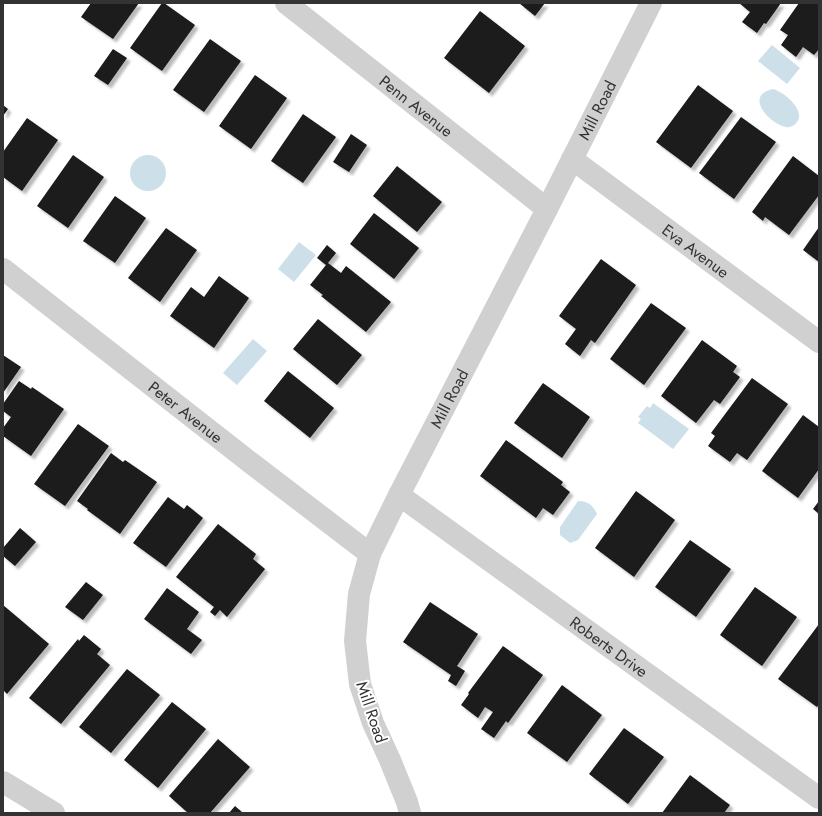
<svg xmlns="http://www.w3.org/2000/svg" width="822" height="816" font-family="Jost,sans-serif">
<style>
.water{fill:#cde0ea}
.building{fill:#1a1a1a;filter:url(#shadow)}
.lines{fill:none;stroke-linecap:round;stroke-linejoin:round}
.minor{stroke:#d0d0d0;stroke-width:22}
.tertiary{stroke:#d0d0d0;stroke-width:22}
.labels{text-anchor:middle;stroke-width:4;stroke-linejoin:round;paint-order:stroke}
.street-label{font-size:16px;fill:#333;stroke:#fff}
</style>
<defs>
<filter id="shadow"><feDropShadow dx="3.5" dy="3.5" stdDeviation="1" flood-color="#0004"/></filter>
</defs>
<rect width="100%" height="100%" fill="#fff"/>
<!-- water -->
<path class="water" d="M 772,45 L 800,68 L 787,84 L 758,61 Z
M 773,89 C 784,92 806,110 797,122 C 795,125 793,126 789,127 C 776,130 740,96 773,89 Z
M130 173a18 18 0 1 1 36 0a18 18 0 1 1-36 0Z
M 299,242 L 316,255 L 294,282 L 278,269 Z
M 253,339 L 267,351 L 237,385 L 223,373 Z
M 653,403 L 689,429 L 673,449 L 638,423 L 641,419 L 638,417 L 647,406 L 650,408 Z
M 578,501 C 588,501 593,505 597,514 L 578,540 L 570,543 L 560,535 L 560,527 Z"/>
<!-- building -->
<path class="building" d="M 91,3 L 139,3 L 113,39 L 81,17 Z
M 162,3 L 164,3 L 195,25 L 162,71 L 130,48 Z
M 519,3 L 545,3 L 535,16 Z
M 739,3 L 781,3 L 766,24 L 764,23 L 757,33 L 742,22 L 750,12 Z
M 799,3 L 819,3 L 819,49 L 814,55 L 803,47 L 796,57 L 781,45 L 788,35 L 780,30 Z
M 480,11 L 525,46 L 489,93 L 444,58 Z
M 210,39 L 241,61 L 204,112 L 173,90 Z
M 113,49 L 127,58 L 108,85 L 94,76 Z
M 255,75 L 287,98 L 251,149 L 219,126 Z
M 698,85 L 733,111 L 691,168 L 656,142 Z
M 3,105 L 8,109 L 3,116 Z
M 303,114 L 336,137 L 303,183 L 271,161 Z
M 741,117 L 776,142 L 734,199 L 699,173 Z
M 27,118 L 58,140 L 22,191 L 3,177 L 3,152 Z
M 351,134 L 367,145 L 349,172 L 333,162 Z
M 73,155 L 104,177 L 68,228 L 37,206 Z
M 793,156 L 819,176 L 819,195 L 789,235 L 765,217 L 763,221 L 752,212 Z
M 397,166 L 442,202 L 417,232 L 373,196 Z
M 115,196 L 146,218 L 115,263 L 83,241 Z
M 374,213 L 419,248 L 394,279 L 350,244 Z
M 819,227 L 819,262 L 803,250 Z
M 166,228 L 197,250 L 160,302 L 128,278 Z
M 327,245 L 336,253 L 328,263 L 341,273 L 346,266 L 391,302 L 366,332 L 321,296 L 323,295 L 310,285 L 326,265 L 317,258 Z
M 601,259 L 636,285 L 595,343 L 591,340 L 580,356 L 565,344 L 576,329 L 559,316 Z
M 219,276 L 249,298 L 214,348 L 170,316 L 191,287 L 204,297 Z
M 651,303 L 686,328 L 644,385 L 610,359 Z
M 318,319 L 362,355 L 337,385 L 293,349 Z
M 702,340 L 737,366 L 733,372 L 740,377 L 720,404 L 714,400 L 696,423 L 661,396 Z
M 3,355 L 21,367 L 3,393 Z
M 288,371 L 334,408 L 310,438 L 264,401 Z
M 752,378 L 788,404 L 747,460 L 737,453 L 730,462 L 708,446 L 715,436 L 711,433 Z
M 19,381 L 31,389 L 32,387 L 64,409 L 31,456 L 3,436 L 3,428 L 11,417 L 3,411 L 3,404 Z
M 543,383 L 590,417 L 562,458 L 514,423 Z
M 803,415 L 819,427 L 819,469 L 798,498 L 762,471 Z
M 78,424 L 109,446 L 65,506 L 34,484 Z
M 506,440 L 563,482 L 561,485 L 570,492 L 553,515 L 543,508 L 536,518 L 480,476 Z
M 111,453 L 123,462 L 125,460 L 157,482 L 120,534 L 87,510 L 88,509 L 77,501 Z
M 636,491 L 675,520 L 634,577 L 595,548 Z
M 168,497 L 184,509 L 187,505 L 203,518 L 166,567 L 133,543 Z
M 819,501 L 819,514 L 813,509 Z
M 218,524 L 256,554 L 253,559 L 265,569 L 227,617 L 220,610 L 215,616 L 210,612 L 214,607 L 176,577 Z
M 20,528 L 36,542 L 15,566 L 3,556 L 3,548 Z
M 690,540 L 731,569 L 696,617 L 655,587 Z
M 86,582 L 103,595 L 83,620 L 65,607 Z
M 755,587 L 797,617 L 762,666 L 720,635 Z
M 167,588 L 199,612 L 187,629 L 202,640 L 191,654 L 144,619 Z
M 430,602 L 478,634 L 457,666 L 465,671 L 456,686 L 448,681 L 451,675 L 403,642 Z
M 3,605 L 49,644 L 7,694 L 3,690 Z
M 819,624 L 819,704 L 817,707 L 778,679 Z
M 84,635 L 101,649 L 97,654 L 110,665 L 61,724 L 29,698 L 78,639 L 79,641 Z
M 503,646 L 543,675 L 508,723 L 506,721 L 494,738 L 481,729 L 493,712 L 485,707 L 478,718 L 461,705 L 469,694 L 468,693 Z
M 127,669 L 160,695 L 111,753 L 79,727 Z
M 562,685 L 602,715 L 567,762 L 527,733 Z
M 172,702 L 206,729 L 158,788 L 124,760 Z
M 624,728 L 664,757 L 628,804 L 589,774 Z
M 218,739 L 250,767 L 210,813 L 188,813 L 169,796 Z
M 690,775 L 730,805 L 724,813 L 662,813 Z
M 235,806 L 243,813 L 229,813 Z"/>
<g class="lines">
<!-- minor -->
<g class="minor">
<path id="s1" d="M 286,3 L 547,209"/>
<path id="s2" d="M 572,159 L 819,342"/>
<path id="s3" d="M 3,269 L 251,463 L 370,554"/>
<path id="s4" d="M 399,495 L 819,798"/>
<path d="M 3,782 L 54,813"/>
</g>
<!-- tertiary -->
<path class="tertiary" id="s5" d="M 410,813 L 407,802 L 390,760 L 373,723 L 360,684 L 355,641 L 359,594 L 370,554 L 399,495 L 547,209 L 651,3"/>
</g>
<g class="labels">
<!-- street labels -->
<g class="street-label">
<text dy="6" stroke="none"><textPath href="#s1" startOffset="166">Penn Avenue</textPath></text>
<text dy="6" stroke="none"><textPath href="#s5" startOffset="769">Mill Road</textPath></text>
<text dy="6" stroke="none"><textPath href="#s2" startOffset="154">Eva Avenue</textPath></text>
<text dy="6" stroke="none"><textPath href="#s5" startOffset="445">Mill Road</textPath></text>
<text dy="6" stroke="none"><textPath href="#s3" startOffset="232">Peter Avenue</textPath></text>
<text dy="6" stroke="none"><textPath href="#s4" startOffset="259">Roberts Drive</textPath></text>
<text transform="translate(372 712) rotate(71)" y="6">Mill Road</text>
</g>
</g>
<!-- border -->
<rect width="822" height="816" fill="none" stroke="#333333" stroke-width="8"/>
</svg>
